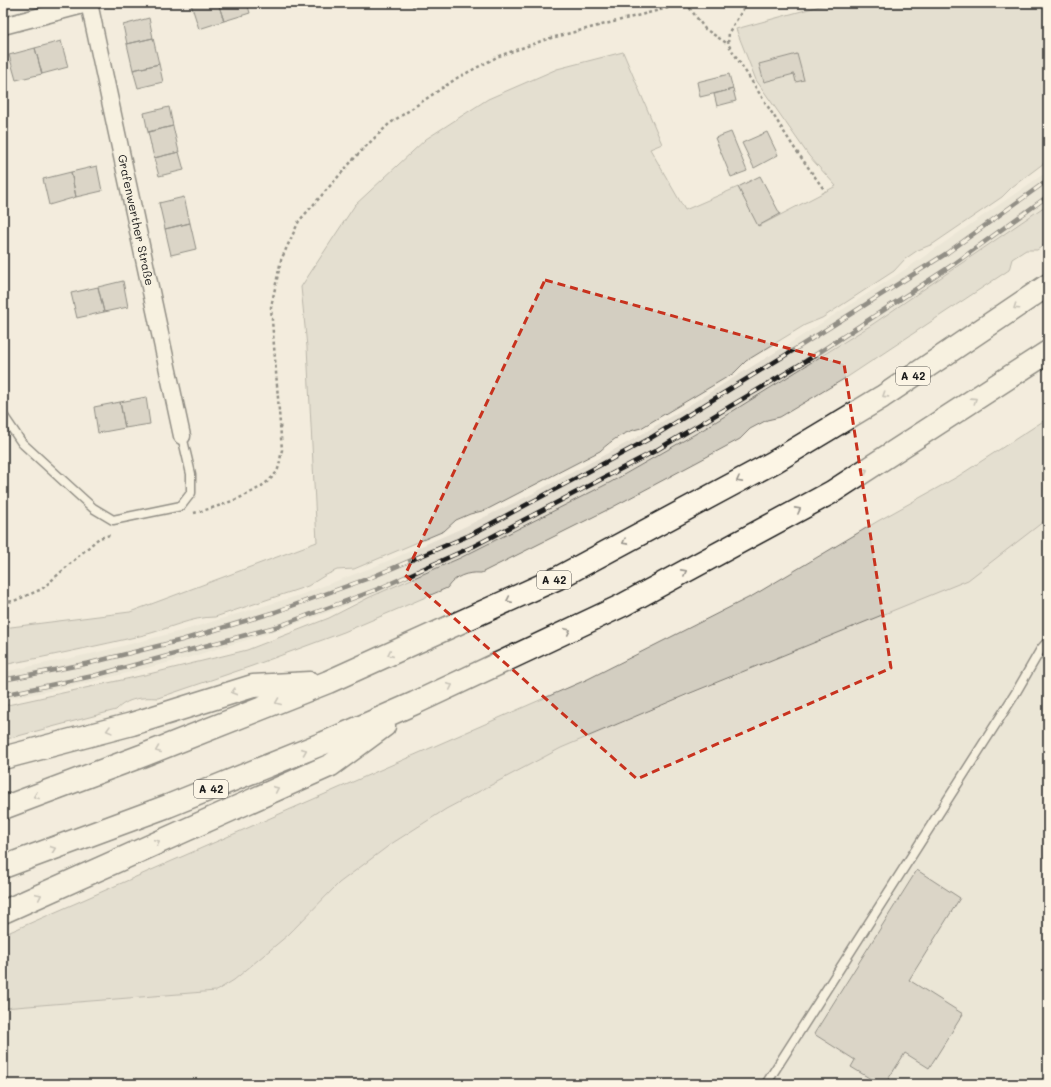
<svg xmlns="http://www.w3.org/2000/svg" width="1051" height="1087" font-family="Mali,sans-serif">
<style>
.built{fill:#e3ddcf}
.green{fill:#d3cec1;stroke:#78756e}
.building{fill:#beb9ae;stroke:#1c1c1c}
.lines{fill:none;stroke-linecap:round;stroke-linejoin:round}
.lane-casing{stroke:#1c1c1c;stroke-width:11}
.street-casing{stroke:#1c1c1c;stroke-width:19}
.highway-casing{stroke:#1c1c1c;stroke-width:25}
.path{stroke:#1c1c1c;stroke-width:2.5;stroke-dasharray:3 3;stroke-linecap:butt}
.lane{stroke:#fcf5e5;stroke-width:8}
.street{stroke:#fcf5e5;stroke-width:16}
.highway{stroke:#fcf5e5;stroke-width:22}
.rail-casing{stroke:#1c1c1c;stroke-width:4.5}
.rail{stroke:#fcf5e5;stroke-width:3;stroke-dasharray:9;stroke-linecap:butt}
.oneway{stroke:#97938b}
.marked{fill:none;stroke:#c8321e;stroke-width:3;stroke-dasharray:8 5;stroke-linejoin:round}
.labels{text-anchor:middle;stroke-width:3.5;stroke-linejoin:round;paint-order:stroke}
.shield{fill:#fcf5e5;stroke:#5f5d58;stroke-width:1}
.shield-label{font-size:11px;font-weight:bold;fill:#1c1c1c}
.street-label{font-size:12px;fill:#1c1c1c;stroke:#fcf5e5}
</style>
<rect width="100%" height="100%" fill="#f3ecdd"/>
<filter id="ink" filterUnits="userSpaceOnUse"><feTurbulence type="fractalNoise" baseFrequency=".025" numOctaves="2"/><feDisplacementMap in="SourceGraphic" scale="8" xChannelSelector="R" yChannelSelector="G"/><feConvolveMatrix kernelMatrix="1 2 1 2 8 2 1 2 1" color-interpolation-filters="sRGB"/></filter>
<g filter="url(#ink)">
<!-- built -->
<path class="built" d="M 1048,171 L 1048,204 L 968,260 L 873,324 L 704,429 L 611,482 L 548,515 L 460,558 L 370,597 L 279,630 L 187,658 L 74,686 L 3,700 L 3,672 L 95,653 L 185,630 L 300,595 L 376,566 L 458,530 L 530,495 L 634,439 L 792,342 L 906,269 Z
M 1048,517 L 1048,1084 L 3,1084 L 3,1008 L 217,991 L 234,980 L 288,935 L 339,883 L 391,844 L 446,809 L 561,748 L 871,619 Z"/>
<!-- green -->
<path class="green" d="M 831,3 L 1048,3 L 1048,160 L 1012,187 L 1002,197 L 933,244 L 918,250 L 905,259 L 894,271 L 822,318 L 805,325 L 746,361 L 734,373 L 641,428 C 624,432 613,439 600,451 L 486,510 L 470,514 L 456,520 L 444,531 L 354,569 L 337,570 L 324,576 L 308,586 L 215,617 C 191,617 168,629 144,635 C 97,646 50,656 3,665 L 3,628 L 130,612 L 317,542 L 307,347 L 301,287 L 355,205 L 426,139 L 488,99 L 557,69 L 623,52 L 662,144 L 650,149 L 685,210 L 738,187 L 759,226 L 836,186 L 809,156 L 756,80 L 736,29 Z
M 1048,204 L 1048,242 L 1037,250 L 1026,250 L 1012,259 L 1009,270 L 849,376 L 780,417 L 767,420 L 750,429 L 740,439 L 611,508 L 481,573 C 467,572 455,576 447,588 L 344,632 L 252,666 L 158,698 C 141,697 128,698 116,710 L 3,740 L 3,706 L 149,674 L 247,650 L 329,618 L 370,597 L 460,558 L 611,482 L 704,429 L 873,324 Z
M 1048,418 L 1048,518 L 968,580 L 688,694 L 561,748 L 446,809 L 391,844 L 339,883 L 288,935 L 234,980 L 216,991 L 3,1008 L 3,935 L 588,679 L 754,595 L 878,521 L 957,477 Z"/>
<!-- building -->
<path class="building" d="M 195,3 L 218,3 L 224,21 L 199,29 L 191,4 Z
M 218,3 L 247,3 L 250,13 L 224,21 Z
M 411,3 L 422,3 L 413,7 Z
M 149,18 L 153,38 L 127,44 L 123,25 Z
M 153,38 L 159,64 L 133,70 L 127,44 Z
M 61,41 L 68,67 L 42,74 L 35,48 Z
M 35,48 L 42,74 L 16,80 L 9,55 Z
M 797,54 L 804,80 L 796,82 L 794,74 L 764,82 L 759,64 Z
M 159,64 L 163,82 L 138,88 L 133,70 Z
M 729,74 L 733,89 L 700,97 L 697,82 Z
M 733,89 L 736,101 L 717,106 L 714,94 Z
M 169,107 L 173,126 L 148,132 L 144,113 Z
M 173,126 L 179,152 L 154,158 L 148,132 Z
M 731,132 L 747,171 L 731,177 L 715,138 Z
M 767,132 L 778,155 L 754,168 L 742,143 Z
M 179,152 L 184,170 L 159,176 L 154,158 Z
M 97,166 L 102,191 L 76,197 L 71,172 Z
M 71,172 L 76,197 L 49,205 L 43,179 Z
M 760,176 L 780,214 L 758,226 L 738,187 Z
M 184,197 L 190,223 L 165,229 L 159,203 Z
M 190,223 L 196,249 L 171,255 L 165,229 Z
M 123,281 L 128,307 L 104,312 L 98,287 Z
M 98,287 L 104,312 L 77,318 L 71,293 Z
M 146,397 L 150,424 L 125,428 L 120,402 Z
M 120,402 L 125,428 L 98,433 L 94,407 Z
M 917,870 L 960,898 L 909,980 L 963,1014 L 929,1068 L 905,1053 L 885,1084 L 879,1084 L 851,1067 L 855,1060 L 814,1034 Z"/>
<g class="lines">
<!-- lane casing -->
<g class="lane-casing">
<path id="lane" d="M 3,415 L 22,443 L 93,508 L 113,520 L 181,506 L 191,493 L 191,474 L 182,436
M 766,1084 L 1015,694 L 1041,649 L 1048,641"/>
</g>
<!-- street casing -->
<g class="street-casing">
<g id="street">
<path id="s1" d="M 89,3 L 182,436"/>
<path d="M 3,26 L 91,3"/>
</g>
</g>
<!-- highway casing -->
<g class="highway-casing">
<path id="highway" d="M 3,758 L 132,724 L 253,686 L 310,683
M 3,808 L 144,755 L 328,682 L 558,578 L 774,462 L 882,397 L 1048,285
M 3,867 L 168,806 L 324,743 L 415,703 L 623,605 L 832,492 L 1048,352
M 3,912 L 331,765 L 384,726"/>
</g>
<!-- path -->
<path class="path" d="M 686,3 L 705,29 L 728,44
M 747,3 L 729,32 L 728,44 L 793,146 L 825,191
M 194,513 C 218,507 259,494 275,474 C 280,469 280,457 282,450 L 271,307 L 281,260 L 299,221 L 360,152 L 389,124 L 457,78 L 499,56 L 547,39 L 687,3
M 3,602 L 14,601 L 42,589 L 99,538 L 110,535"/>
<!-- lane -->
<use href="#lane" class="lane"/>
<!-- street -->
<use href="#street" class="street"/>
<!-- highway -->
<use href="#highway" class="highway"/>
<!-- rail casing -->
<g class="rail-casing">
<path id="rail" d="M 3,680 L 90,663 L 182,640 L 275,612 L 372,577 L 470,535 L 649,439 L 797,348 L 947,253 L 1048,180
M 3,695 L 93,676 L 279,626 L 378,589 L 474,546 L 655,451 L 806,361 L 954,264 L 1048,196"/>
</g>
<!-- rail -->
<use href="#rail" class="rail"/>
</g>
<!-- one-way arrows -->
<defs><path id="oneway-chevron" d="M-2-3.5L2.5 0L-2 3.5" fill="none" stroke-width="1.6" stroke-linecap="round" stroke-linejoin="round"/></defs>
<g class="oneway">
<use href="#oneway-chevron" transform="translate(1016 307) rotate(146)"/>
<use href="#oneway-chevron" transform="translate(885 395) rotate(147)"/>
<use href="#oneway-chevron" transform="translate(974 400) rotate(-33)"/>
<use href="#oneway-chevron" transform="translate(865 471) rotate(-33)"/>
<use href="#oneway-chevron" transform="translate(739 480) rotate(152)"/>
<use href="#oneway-chevron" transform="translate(798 510) rotate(-28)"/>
<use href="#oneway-chevron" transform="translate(625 542) rotate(152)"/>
<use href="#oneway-chevron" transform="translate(684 572) rotate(-28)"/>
<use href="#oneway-chevron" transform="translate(509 600) rotate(156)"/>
<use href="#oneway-chevron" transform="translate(568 631) rotate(-25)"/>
<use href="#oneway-chevron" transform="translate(390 654) rotate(156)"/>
<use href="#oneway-chevron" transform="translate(450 686) rotate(-25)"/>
<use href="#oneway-chevron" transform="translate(234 692) rotate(163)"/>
<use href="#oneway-chevron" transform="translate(278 702) rotate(158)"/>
<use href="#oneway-chevron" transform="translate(109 730) rotate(165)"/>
<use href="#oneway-chevron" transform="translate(158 750) rotate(158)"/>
<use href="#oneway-chevron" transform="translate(304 751) rotate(-22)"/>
<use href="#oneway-chevron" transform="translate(276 789) rotate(-24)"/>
<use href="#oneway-chevron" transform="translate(36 796) rotate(160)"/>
<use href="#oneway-chevron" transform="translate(157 842) rotate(-25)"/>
<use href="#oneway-chevron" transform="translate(53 849) rotate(-20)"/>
<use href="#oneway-chevron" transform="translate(39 896) rotate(-25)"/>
</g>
</g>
<!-- marked area -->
<path d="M0 0H1051V1087H0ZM 545,280 L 844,364 L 891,668 L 637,779 L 405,575 Z" fill="#f3ecdd" fill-opacity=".55" fill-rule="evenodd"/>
<path class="marked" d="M 545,280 L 844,364 L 891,668 L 637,779 L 405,575 Z"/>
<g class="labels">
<!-- shield labels -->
<g class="shield">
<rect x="896" y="367" width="34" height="18" rx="3"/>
<rect x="537" y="571" width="34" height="18" rx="3"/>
<rect x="194" y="780" width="34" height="18" rx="3"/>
</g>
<g class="shield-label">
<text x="913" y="380">A 42</text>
<text x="554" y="584">A 42</text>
<text x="211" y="793">A 42</text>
</g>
<!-- street labels -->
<g class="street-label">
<text dy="4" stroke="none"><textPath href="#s1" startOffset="222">Grafenwerther Straße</textPath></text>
</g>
</g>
<!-- margin -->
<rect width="1051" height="1087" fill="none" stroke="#fcf5e5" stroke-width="16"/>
<rect x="8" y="8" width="1035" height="1071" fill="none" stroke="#1c1c1c" stroke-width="1.5" filter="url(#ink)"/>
</svg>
